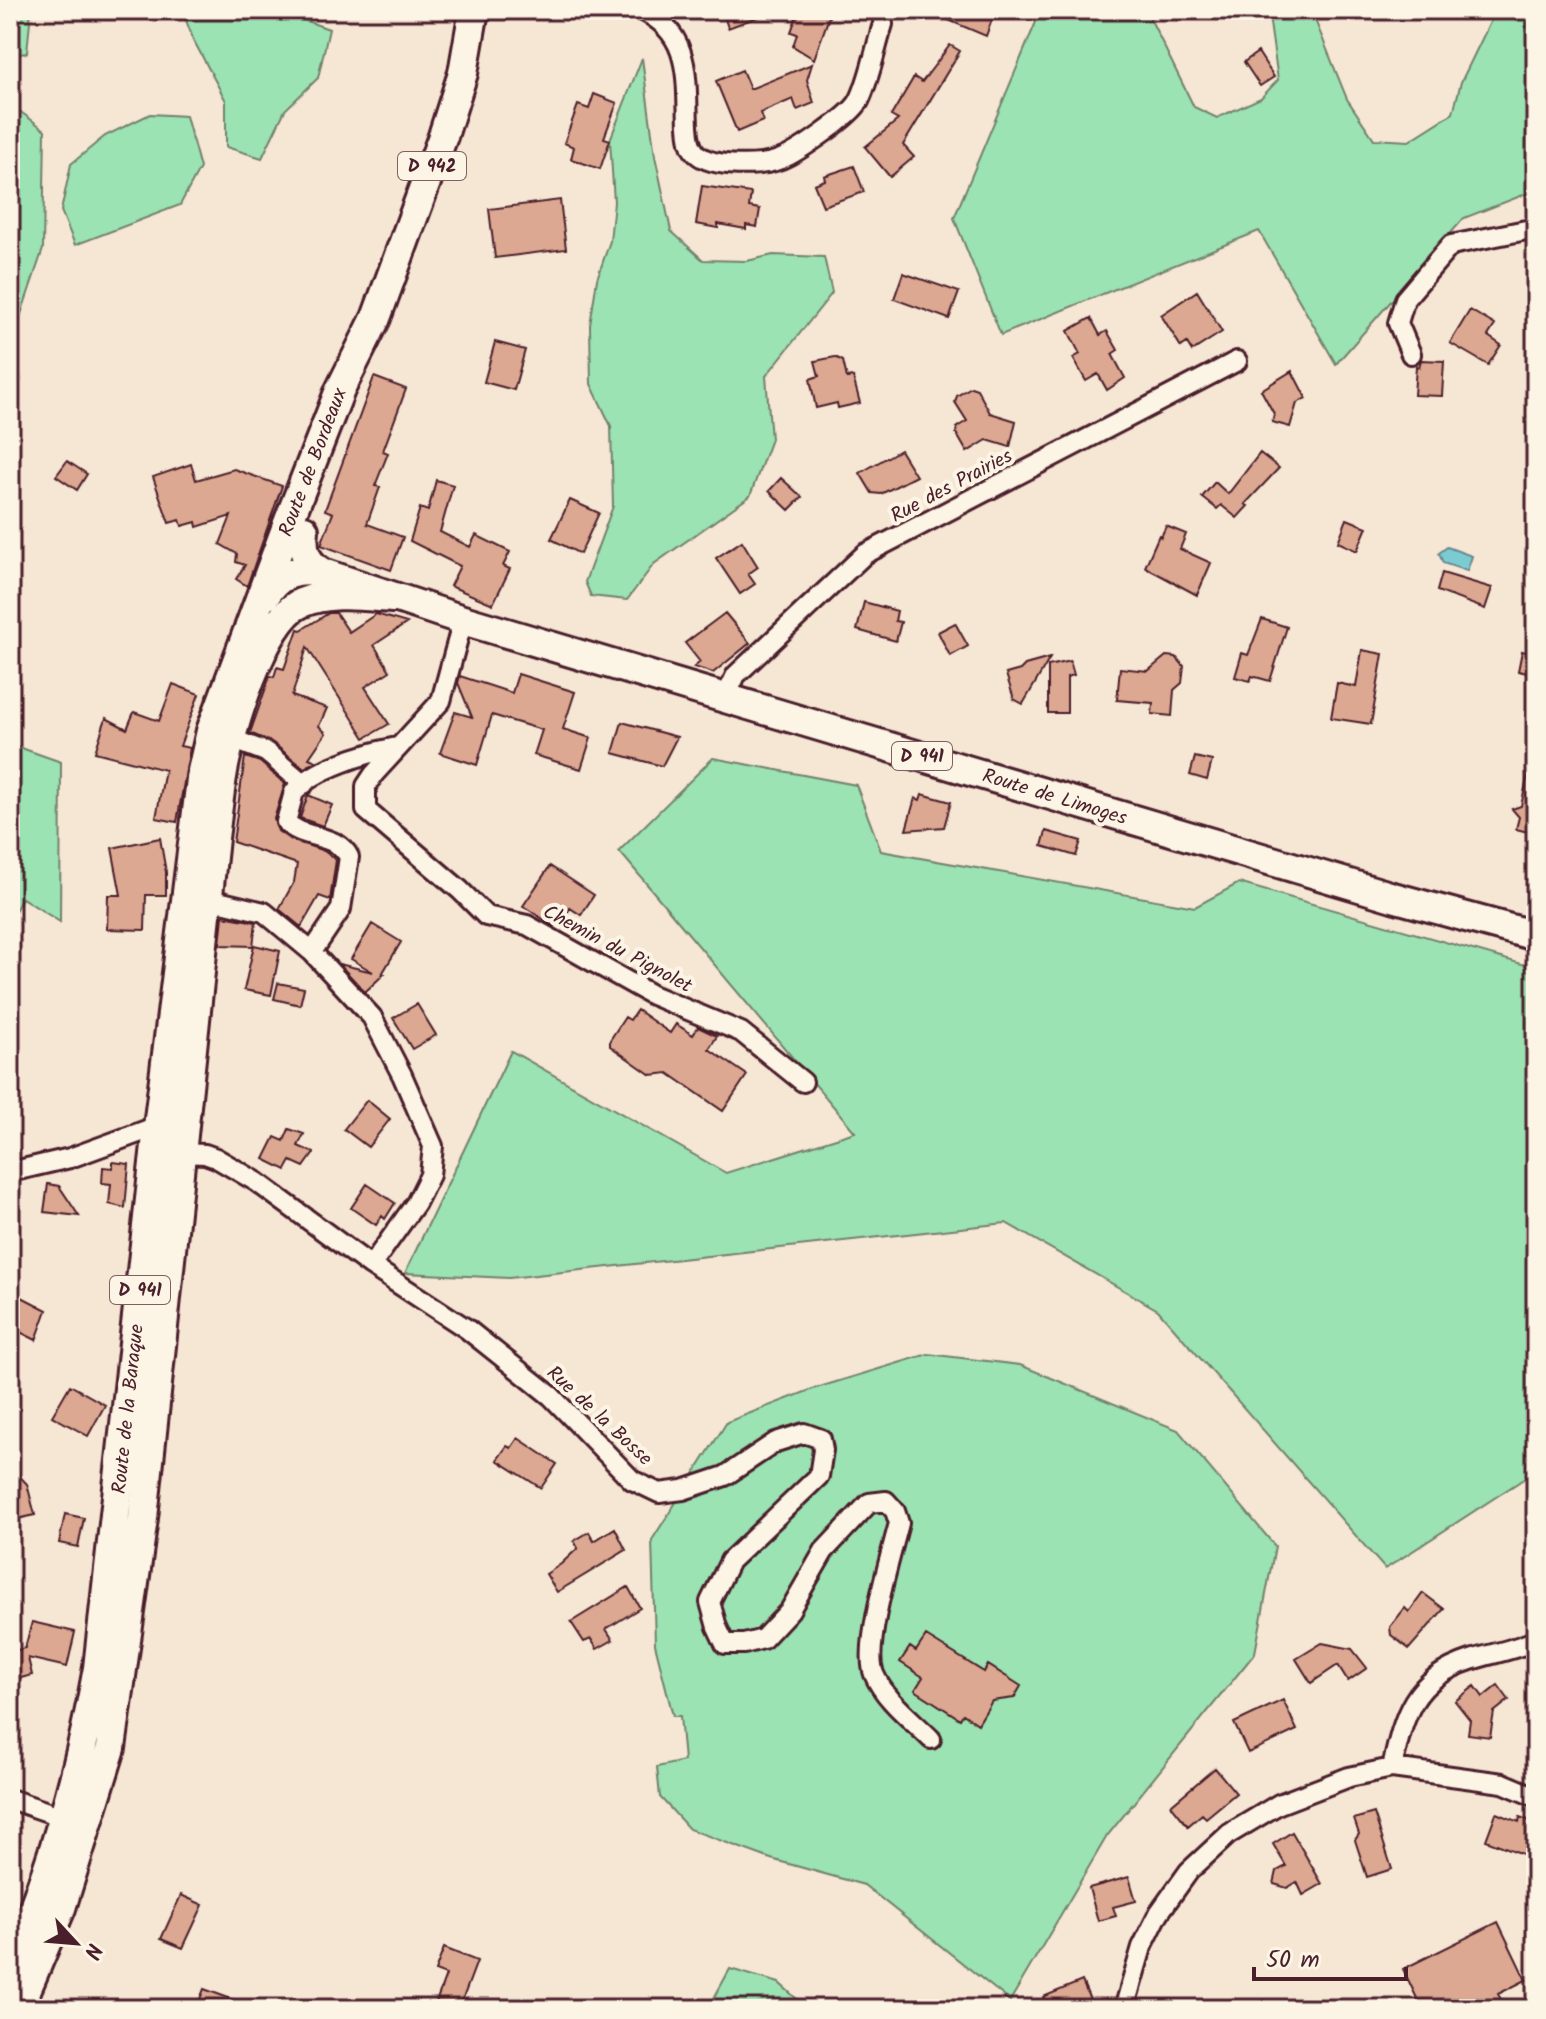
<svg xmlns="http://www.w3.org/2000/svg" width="1546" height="2019" font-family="Kalam,sans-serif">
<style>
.green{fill:#9be3b2;stroke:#72816e;stroke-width:2}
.water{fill:#7accd2;stroke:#67878f;stroke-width:2}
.building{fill:#dca891;stroke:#4a1f2b;stroke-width:2}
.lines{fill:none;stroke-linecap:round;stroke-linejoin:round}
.minor-casing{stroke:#4a1f2b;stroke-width:24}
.primary-casing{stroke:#4a1f2b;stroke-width:34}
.minor{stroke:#fcf5e5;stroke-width:18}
.primary{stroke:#fcf5e5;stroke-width:28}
.labels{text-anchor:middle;stroke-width:8;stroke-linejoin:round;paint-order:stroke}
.shield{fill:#fcf5e5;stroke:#7f5f63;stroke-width:2}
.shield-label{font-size:18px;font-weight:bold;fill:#4a1f2b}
.street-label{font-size:20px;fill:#4a1f2b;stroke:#fcf5e5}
</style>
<rect width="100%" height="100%" fill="#f6e6d4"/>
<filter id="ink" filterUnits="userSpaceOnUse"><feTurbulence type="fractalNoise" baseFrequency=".0125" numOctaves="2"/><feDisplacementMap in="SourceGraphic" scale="16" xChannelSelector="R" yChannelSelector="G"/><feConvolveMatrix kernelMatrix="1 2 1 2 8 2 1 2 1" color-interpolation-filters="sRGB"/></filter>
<g filter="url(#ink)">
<!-- green -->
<path class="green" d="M 10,10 L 31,10 L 27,53 L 10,55 Z
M 182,10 L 278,11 L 329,29 L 318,78 L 285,110 L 262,158 L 226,147 L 226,101 L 194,41 Z
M 1041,10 L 1146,10 L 1194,107 L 1217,118 L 1261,98 L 1278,80 L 1269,16 L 1277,10 L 1311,10 L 1347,99 L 1374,139 L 1409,141 L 1453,113 L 1461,82 L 1496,10 L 1524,10 L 1536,60 L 1536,190 L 1464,218 L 1336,364 L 1259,231 L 1001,335 L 954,218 Z
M 642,58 L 655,156 L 671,231 L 703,260 L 747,261 L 773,255 L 824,257 L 832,293 L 766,376 L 771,439 L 750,496 L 654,564 L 627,600 L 591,596 L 585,582 L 613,506 L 611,426 L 591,384 L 590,325 L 597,279 L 610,241 L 614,202 L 610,140 Z
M 10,104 L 45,130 L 43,249 L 15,332 L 21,381 L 10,393 Z
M 150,114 L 186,116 L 200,168 L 180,205 L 75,245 L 61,211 L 71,164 L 105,136 Z
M 10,744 L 61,762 L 60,922 L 22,898 L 10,920 Z
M 713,758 L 856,785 L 881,851 L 1195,907 L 1239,883 L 1536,968 L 1536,1471 L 1385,1569 L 1158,1310 L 1006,1223 L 509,1278 L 405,1273 L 511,1051 L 726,1173 L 855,1132 L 619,851 Z
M 928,1354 L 1020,1365 L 1178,1430 L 1275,1546 L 1255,1653 L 1107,1836 L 1010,2001 L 864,1885 L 771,1859 L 689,1829 L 660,1797 L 657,1767 L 684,1761 L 680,1716 L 673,1716 L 655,1644 L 652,1540 L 727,1422 L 813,1389 Z
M 730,1969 L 779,1983 L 808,2009 L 708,2009 Z"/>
<!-- water -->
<path class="water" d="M 1447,547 L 1472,556 L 1467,571 L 1443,563 L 1439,553 Z"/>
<!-- building -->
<path class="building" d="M 722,10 L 771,10 L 771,12 L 728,28 Z
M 799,10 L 819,10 L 830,14 L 814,59 L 793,46 L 797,34 L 791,32 Z
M 984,10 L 994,14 L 986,36 L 927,11 Z
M 950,45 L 960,51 L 903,145 L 914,157 L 890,177 L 865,147 L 898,120 L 891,116 L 914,77 L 922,82 Z
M 1258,52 L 1274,77 L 1260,86 L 1244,62 Z
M 812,64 L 807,80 L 814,103 L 797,110 L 793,99 L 760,113 L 763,121 L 737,132 L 716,81 L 742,70 L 750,89 Z
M 594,94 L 617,103 L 604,138 L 610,140 L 600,169 L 571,159 L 574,147 L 564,143 L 578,105 L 589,109 Z
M 854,166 L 864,192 L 823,206 L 814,184 L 825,180 L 824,176 Z
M 702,186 L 751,193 L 749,207 L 760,209 L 757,227 L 746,225 L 746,229 L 718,224 L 718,228 L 696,224 Z
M 560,200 L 566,249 L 495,258 L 489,209 Z
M 903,273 L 959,292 L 949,319 L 894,299 Z
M 1197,291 L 1222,332 L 1192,351 L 1187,343 L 1181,347 L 1161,315 Z
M 1470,310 L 1495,325 L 1488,336 L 1501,345 L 1488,365 L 1450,343 Z
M 1091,318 L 1100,335 L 1107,331 L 1118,350 L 1112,354 L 1125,378 L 1107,390 L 1098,374 L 1086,381 L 1073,358 L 1080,354 L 1068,331 Z
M 495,342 L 525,350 L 514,390 L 484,382 Z
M 835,357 L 843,361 L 847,378 L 853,377 L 860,403 L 838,408 L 837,403 L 816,408 L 810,379 L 819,376 L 815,361 Z
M 1421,360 L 1444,361 L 1442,396 L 1414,395 L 1416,366 L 1419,367 Z
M 1292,371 L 1306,398 L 1297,403 L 1290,427 L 1272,422 L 1274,414 L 1261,390 Z
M 374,377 L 406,389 L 383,451 L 388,453 L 375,486 L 380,487 L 367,524 L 403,537 L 391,570 L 321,545 L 333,513 L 325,510 Z
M 971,387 L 977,389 L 990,413 L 1016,421 L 1010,447 L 987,440 L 967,452 L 956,433 L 957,427 L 967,421 L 955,402 L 957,396 Z
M 900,450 L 916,476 L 881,494 L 872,493 L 860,473 Z
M 1260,453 L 1279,468 L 1245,504 L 1248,506 L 1237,518 L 1221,505 L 1217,509 L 1202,497 L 1215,482 L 1228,494 Z
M 67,461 L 87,474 L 77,490 L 56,476 Z
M 191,464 L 196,480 L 234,469 L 282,486 L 247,586 L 236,579 L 245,565 L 236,562 L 237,554 L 220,544 L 231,516 L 197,527 L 196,522 L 182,526 L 180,520 L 169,523 L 153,477 Z
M 781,478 L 802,497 L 789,510 L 769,491 Z
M 436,480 L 453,485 L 440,532 L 470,547 L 476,535 L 510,552 L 503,566 L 510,569 L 493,604 L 450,586 L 460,566 L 410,541 L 420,508 L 428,511 Z
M 570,500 L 599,513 L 580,554 L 551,539 Z
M 1347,519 L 1367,527 L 1357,551 L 1338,542 Z
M 1166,526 L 1186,534 L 1180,549 L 1211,563 L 1197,595 L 1145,567 L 1159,535 L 1161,537 Z
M 742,541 L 758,567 L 748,574 L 755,584 L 740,594 L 716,558 Z
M 1442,573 L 1492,588 L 1485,609 L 1437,591 Z
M 864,602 L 897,611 L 895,621 L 901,622 L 896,641 L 857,630 Z
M 329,613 L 336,613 L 349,632 L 376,614 L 407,623 L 374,645 L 390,671 L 365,687 L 389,724 L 365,738 L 307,647 L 292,696 L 327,708 L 319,726 L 326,733 L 309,758 L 316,761 L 304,768 L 273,743 L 250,733 L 270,676 L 274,677 L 277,667 L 284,669 L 298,629 L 301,630 Z
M 725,613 L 750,643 L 713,673 L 694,667 L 700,662 L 685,643 Z
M 1262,619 L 1287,627 L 1270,681 L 1252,676 L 1250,681 L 1235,677 L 1242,653 L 1248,655 Z
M 955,623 L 968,646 L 950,656 L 938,632 Z
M 1362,650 L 1383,654 L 1371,724 L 1331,718 L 1337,683 L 1356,687 Z
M 1522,651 L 1536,654 L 1536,675 L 1518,671 Z
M 1166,656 L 1176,657 L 1184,666 L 1182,683 L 1174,690 L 1172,716 L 1152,714 L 1153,703 L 1117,700 L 1120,668 L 1148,671 Z
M 1050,658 L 1023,704 L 1014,699 L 1006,674 L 1020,670 L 1025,665 Z
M 1070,661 L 1074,675 L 1067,677 L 1067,713 L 1048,713 L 1048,666 Z
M 518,674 L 575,692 L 563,729 L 591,738 L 581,769 L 534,755 L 542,730 L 492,715 L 477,765 L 440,753 L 455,712 L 472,717 L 458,683 L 460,676 L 512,693 Z
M 173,684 L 199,694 L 180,746 L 190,748 L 177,822 L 156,818 L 165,770 L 95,752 L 106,718 L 127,729 L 134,712 L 159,721 Z
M 622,722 L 677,737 L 662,766 L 613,753 Z
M 245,757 L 260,762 L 285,784 L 274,819 L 278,831 L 288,838 L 324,851 L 336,860 L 330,900 L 319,896 L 301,927 L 279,909 L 294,882 L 297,864 L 233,842 Z
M 1195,757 L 1212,761 L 1207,780 L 1190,775 Z
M 1529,770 L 1536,771 L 1536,834 L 1516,829 L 1519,817 L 1512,809 L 1521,806 Z
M 922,794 L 951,802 L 944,827 L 906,830 L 915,798 L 920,800 Z
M 308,795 L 332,805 L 323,826 L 300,818 Z
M 1046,831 L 1081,841 L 1076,856 L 1042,846 Z
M 160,838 L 166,872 L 166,895 L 146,895 L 145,930 L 107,929 L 108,895 L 121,895 L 112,848 Z
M 550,866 L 594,895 L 581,915 L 570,908 L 566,915 L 562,913 L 554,926 L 523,906 Z
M 223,916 L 256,922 L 253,946 L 220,945 Z
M 372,924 L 401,942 L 382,974 L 384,974 L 365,992 L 339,964 L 373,972 L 351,959 Z
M 254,945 L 280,951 L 271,995 L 244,990 Z
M 278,983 L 304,988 L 300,1005 L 274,999 Z
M 417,1004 L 436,1035 L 412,1049 L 393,1018 Z
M 637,1010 L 670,1033 L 676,1024 L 693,1035 L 698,1027 L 717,1036 L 709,1049 L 747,1075 L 723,1111 L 668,1073 L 651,1075 L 610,1046 L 610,1040 L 625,1017 L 630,1020 Z
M 367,1100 L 390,1119 L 368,1147 L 344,1129 Z
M 289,1129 L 304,1134 L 298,1146 L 314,1153 L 304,1167 L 291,1161 L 286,1170 L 264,1159 L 275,1137 L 284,1141 Z
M 113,1162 L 129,1164 L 125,1208 L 109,1204 L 111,1184 L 102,1183 L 103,1167 L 113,1168 Z
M 48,1184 L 59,1186 L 79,1216 L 44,1212 Z
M 367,1184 L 395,1203 L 385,1219 L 382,1216 L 376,1225 L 351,1208 Z
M 16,1294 L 47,1310 L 36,1340 L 10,1327 L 10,1306 Z
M 70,1385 L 105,1405 L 88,1436 L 52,1416 Z
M 518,1438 L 557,1464 L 541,1488 L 497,1460 L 507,1446 L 511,1448 Z
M 10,1466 L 27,1484 L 35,1515 L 13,1520 L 10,1509 Z
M 65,1514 L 84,1518 L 78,1547 L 59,1543 Z
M 615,1528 L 626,1550 L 557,1592 L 546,1574 L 561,1564 L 578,1548 L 574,1541 L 589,1532 L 594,1541 Z
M 628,1587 L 640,1608 L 606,1629 L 613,1640 L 597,1649 L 591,1639 L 584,1642 L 571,1622 Z
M 1423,1593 L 1444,1609 L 1409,1649 L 1391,1635 L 1390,1627 L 1405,1608 L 1409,1612 Z
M 32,1622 L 75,1632 L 67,1667 L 28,1658 L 32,1675 L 10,1681 L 10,1652 L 25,1648 Z
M 926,1636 L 984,1672 L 988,1665 L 1021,1686 L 1014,1698 L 992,1701 L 978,1724 L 963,1714 L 960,1719 L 915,1690 L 923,1677 L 900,1662 L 910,1647 L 916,1651 Z
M 1322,1643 L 1352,1649 L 1367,1668 L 1348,1681 L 1338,1665 L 1311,1683 L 1296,1659 Z
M 1498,1685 L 1509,1700 L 1494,1712 L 1490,1737 L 1468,1734 L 1470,1720 L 1455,1701 L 1475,1686 L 1483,1697 Z
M 1283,1700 L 1297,1730 L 1248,1753 L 1234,1723 Z
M 1215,1768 L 1236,1793 L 1206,1818 L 1202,1814 L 1188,1826 L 1171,1805 Z
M 1374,1813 L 1392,1869 L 1367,1877 L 1355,1840 L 1359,1834 L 1354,1819 Z
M 1496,1813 L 1519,1822 L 1520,1817 L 1536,1823 L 1536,1859 L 1486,1840 Z
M 1292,1832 L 1322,1884 L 1303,1895 L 1297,1882 L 1287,1888 L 1274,1884 L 1277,1871 L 1286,1866 L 1273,1844 Z
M 1129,1877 L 1136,1901 L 1113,1907 L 1116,1916 L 1098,1921 L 1089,1888 Z
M 181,1895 L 203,1905 L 183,1948 L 161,1939 Z
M 1498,1922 L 1526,1980 L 1498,1994 L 1506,2009 L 1422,2009 L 1403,1969 Z
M 444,1948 L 477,1961 L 459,2009 L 446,2009 L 435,2005 L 446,1975 L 435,1971 Z
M 1082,1981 L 1094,2009 L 1048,2009 L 1043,1997 Z
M 204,1989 L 253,2007 L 253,2009 L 196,2009 Z"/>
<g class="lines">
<!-- minor casing -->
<g class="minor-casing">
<path id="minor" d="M 641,10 C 692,33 686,79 688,126 C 689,136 689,147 697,154 C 713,168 762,167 781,159 C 797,153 851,116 859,101 C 869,82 876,46 883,24
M 1411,354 L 1398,323 L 1405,299 L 1451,245 L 1536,228
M 463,620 L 441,701 L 374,774 L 366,786 L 366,810 L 460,890 L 486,916 L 527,925 L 652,995 L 741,1032 L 803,1082
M 725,698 L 736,675 L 865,554 L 1237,361
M 222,735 L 266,752 L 304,784
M 197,896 L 264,912 L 312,952 L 372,1017 L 402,1075 L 433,1146 L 430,1175 L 416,1203 L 371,1266
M 312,952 L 341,909 L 349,857 C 337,833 303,840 286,822 L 294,792 C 314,768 367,753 397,747
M 181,1153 L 205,1154 L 216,1158 L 257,1182 L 371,1266 L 467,1329 L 551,1396 L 632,1480 L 659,1493 L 683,1490 L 725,1476 L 776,1442 L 804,1433 L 821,1439 L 823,1450 L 819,1476 L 730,1561 L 710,1602 L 717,1627 L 725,1644 L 744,1644 L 763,1639 L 790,1610 L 824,1551 L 869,1503 L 886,1501 L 895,1511 L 899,1523 C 891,1555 863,1647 874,1674 C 885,1700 911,1719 931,1739
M 10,1172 L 70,1158 L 163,1124
M 1392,1768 C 1404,1715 1412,1679 1471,1660 C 1493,1653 1515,1650 1536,1640
M 10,1799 L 71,1820
M 1124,2009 L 1142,1947 L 1159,1913 L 1189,1871 L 1229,1834 L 1279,1804 L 1349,1777 L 1392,1768 L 1503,1783 L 1536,1797"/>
</g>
<!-- primary casing -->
<g class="primary-casing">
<path id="primary" d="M 304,530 C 302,550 305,563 323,573
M 265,596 C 278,573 298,568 323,573 L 463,620 L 1393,897 L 1536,936
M 10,1966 C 52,1870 80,1771 98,1668 L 158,1127 L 202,771 L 211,731 L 288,523 L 340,390 L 376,318 L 443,136 L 463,73 L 474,10
M 18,2009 L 61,1908 L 111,1748 L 143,1518 L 214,838 C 217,816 219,793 223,771 C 230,732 263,619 301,603 C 329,591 362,596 392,598"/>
</g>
<!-- minor -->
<use href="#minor" class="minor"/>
<!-- primary -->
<use href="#primary" class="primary"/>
</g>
</g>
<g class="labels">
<!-- shield labels -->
<g class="shield">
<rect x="398" y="152" width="68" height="28" rx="6"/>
<rect x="892" y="742" width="60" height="28" rx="6"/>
<rect x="110" y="1276" width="60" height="28" rx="6"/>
</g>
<g class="shield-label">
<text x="432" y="172">D 942</text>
<text x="922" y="762">D 941</text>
<text x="140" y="1296">D 941</text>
</g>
<!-- street labels -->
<g class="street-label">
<text transform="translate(312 462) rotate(-69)" y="7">Route de Bordeaux</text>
<text transform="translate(951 485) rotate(-28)" y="7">Rue des Prairies</text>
<text transform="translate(1055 796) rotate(17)" y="7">Route de Limoges</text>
<text transform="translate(618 948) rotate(28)" y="7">Chemin du Pignolet</text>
<text transform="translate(127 1409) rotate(-84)" y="7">Route de la Baraque</text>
<text transform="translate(600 1415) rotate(43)" y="7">Rue de la Bosse</text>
</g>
</g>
<!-- margin -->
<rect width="1546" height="2019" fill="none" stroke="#fcf5e5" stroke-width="40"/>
<rect x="20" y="20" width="1506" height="1979" fill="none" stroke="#4a1f2b" stroke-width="3" filter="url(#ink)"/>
<!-- north arrow -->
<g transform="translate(76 1943) rotate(116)" stroke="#fcf5e5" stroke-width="6" paint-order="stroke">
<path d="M0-6L14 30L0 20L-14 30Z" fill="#4a1f2b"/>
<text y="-12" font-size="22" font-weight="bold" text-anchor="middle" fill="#4a1f2b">N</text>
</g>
<!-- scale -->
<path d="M1254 1967v12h152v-12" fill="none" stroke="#4a1f2b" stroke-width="4"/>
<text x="1266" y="1967" font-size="24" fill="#4a1f2b" stroke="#fcf5e5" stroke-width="6" paint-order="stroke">50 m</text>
</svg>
